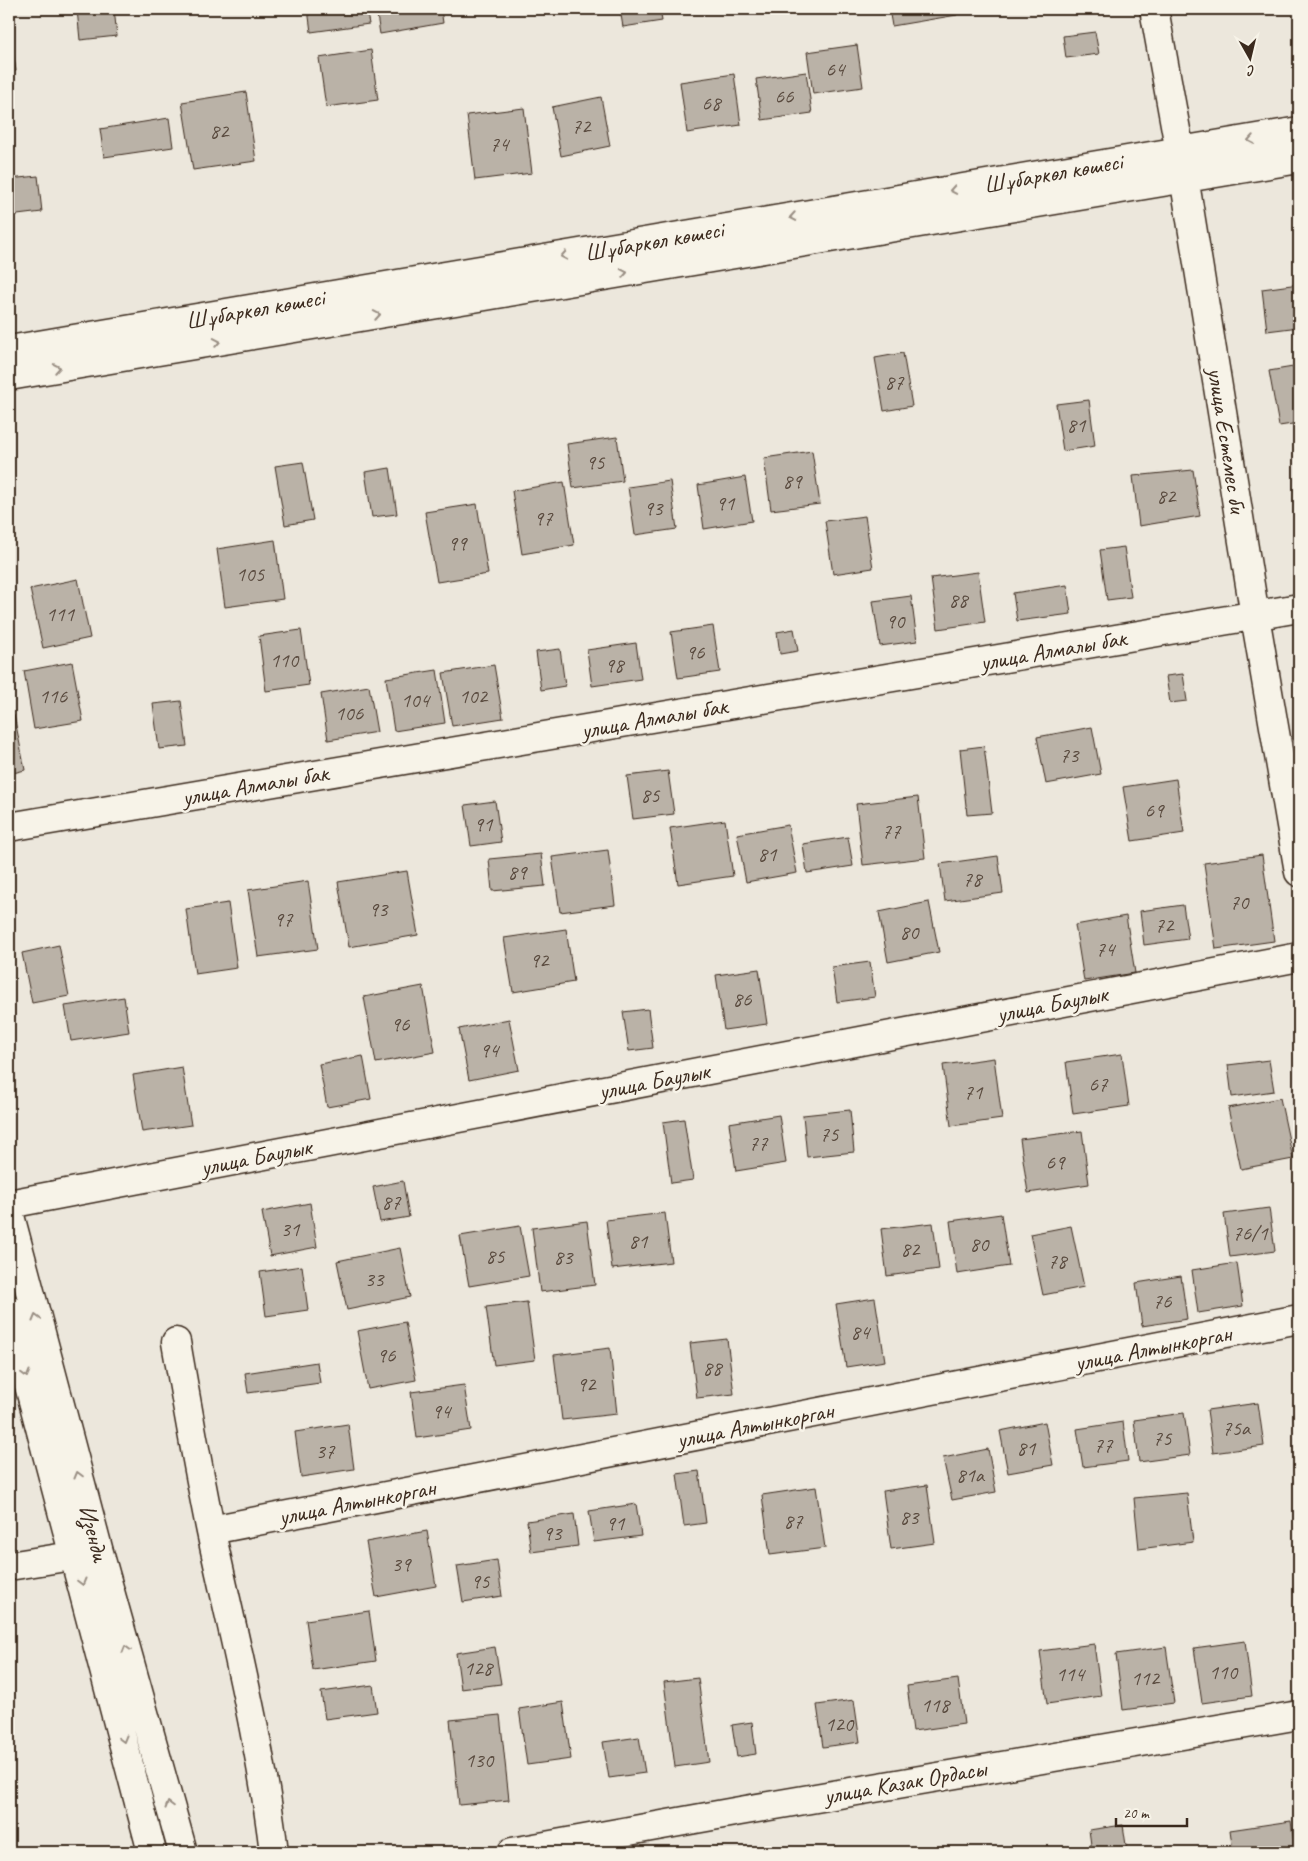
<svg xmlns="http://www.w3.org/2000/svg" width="1308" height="1861" font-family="Caveat,sans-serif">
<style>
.building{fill:#bab2a7;stroke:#3b2a1e}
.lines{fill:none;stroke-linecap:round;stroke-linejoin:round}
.minor-casing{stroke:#3b2a1e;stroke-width:31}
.minor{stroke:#f7f3e8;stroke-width:28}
.oneway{stroke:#998e83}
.labels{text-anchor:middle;stroke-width:5;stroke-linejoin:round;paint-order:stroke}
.number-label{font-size:21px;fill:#5b4c40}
.street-label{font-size:24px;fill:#3b2a1e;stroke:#f7f3e8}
</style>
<rect width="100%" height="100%" fill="#ece7dc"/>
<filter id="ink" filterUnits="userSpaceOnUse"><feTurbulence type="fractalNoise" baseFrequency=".02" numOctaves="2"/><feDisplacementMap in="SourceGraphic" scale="10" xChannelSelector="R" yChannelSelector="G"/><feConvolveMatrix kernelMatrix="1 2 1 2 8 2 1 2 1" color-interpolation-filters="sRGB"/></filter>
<g filter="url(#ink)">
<!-- building -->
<path class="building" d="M 77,9 L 114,9 L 117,36 L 80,40 Z
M 308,9 L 366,9 L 369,24 L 311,32 Z
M 376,9 L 441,9 L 443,23 L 380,34 Z
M 620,9 L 660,9 L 662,21 L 623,27 Z
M 889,9 L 956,9 L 957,15 L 892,26 Z
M 9,21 L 16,71 L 9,72 Z
M 1095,32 L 1099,54 L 1066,58 L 1063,36 Z
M 857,45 L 863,87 L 813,94 L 807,52 Z
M 371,50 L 378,100 L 326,107 L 319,58 Z
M 806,72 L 812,113 L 762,120 L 756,79 Z
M 734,74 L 741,125 L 687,133 L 680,82 Z
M 246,92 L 256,161 L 193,170 L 182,102 Z
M 601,97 L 610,146 L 561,156 L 552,107 Z
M 524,108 L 532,173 L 475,180 L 467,115 Z
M 169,118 L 173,147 L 104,157 L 100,129 Z
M 38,176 L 42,212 L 9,216 L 9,179 Z
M 1299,284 L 1299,327 L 1267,331 L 1262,289 Z
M 903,353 L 912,406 L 884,411 L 875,358 Z
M 1299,366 L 1299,423 L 1279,426 L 1269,371 Z
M 1089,400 L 1095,446 L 1063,451 L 1056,404 Z
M 617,437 L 623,481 L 573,488 L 567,444 Z
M 812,451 L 820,504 L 771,510 L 764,458 Z
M 303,462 L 313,520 L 285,525 L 275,466 Z
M 390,468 L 397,514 L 372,517 L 365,472 Z
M 1193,470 L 1200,516 L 1139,526 L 1133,476 Z
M 745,477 L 752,521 L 704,529 L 698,485 Z
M 670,481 L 677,529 L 635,535 L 628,487 Z
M 564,482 L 574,545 L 522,554 L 512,491 Z
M 1296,502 L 1299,502 L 1299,526 Z
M 477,504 L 488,574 L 437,582 L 425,512 Z
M 865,516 L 873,568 L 833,574 L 825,521 Z
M 275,540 L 283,599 L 225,607 L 217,549 Z
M 1124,547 L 1131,597 L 1107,600 L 1100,550 Z
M 978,572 L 985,622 L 938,629 L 931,578 Z
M 78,579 L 90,638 L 43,648 L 30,589 Z
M 1067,585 L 1071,614 L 1017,621 L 1013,593 Z
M 911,596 L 917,641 L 880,646 L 873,601 Z
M 713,626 L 720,672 L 678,678 L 671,632 Z
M 794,629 L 798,651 L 780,654 L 777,632 Z
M 301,630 L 309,685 L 266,691 L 259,636 Z
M 636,643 L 641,679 L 592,686 L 587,650 Z
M 560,649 L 565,686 L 541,690 L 536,652 Z
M 72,662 L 83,721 L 34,729 L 24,671 Z
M 494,665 L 503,718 L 452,726 L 443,673 Z
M 437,670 L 445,723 L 394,731 L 386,678 Z
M 1183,674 L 1187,701 L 1170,703 L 1166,676 Z
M 369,686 L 377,732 L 328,740 L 321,694 Z
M 181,701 L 187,746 L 159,749 L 153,704 Z
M 14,715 L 25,770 L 9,774 L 9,717 Z
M 1092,727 L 1101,774 L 1046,784 L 1037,737 Z
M 984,746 L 992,813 L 967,815 L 960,749 Z
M 668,771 L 674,814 L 633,819 L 627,776 Z
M 1176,779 L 1184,833 L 1132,841 L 1123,787 Z
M 918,797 L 925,858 L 863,865 L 856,804 Z
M 495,801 L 501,842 L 471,846 L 465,805 Z
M 725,820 L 733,876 L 678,884 L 670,828 Z
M 788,825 L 797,873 L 746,882 L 737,834 Z
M 848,837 L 853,866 L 807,873 L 803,844 Z
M 608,850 L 615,905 L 560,912 L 552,857 Z
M 541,854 L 545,886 L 492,891 L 489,859 Z
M 1262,855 L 1274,941 L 1216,949 L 1204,863 Z
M 998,856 L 1003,893 L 945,901 L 940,864 Z
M 407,871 L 418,935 L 349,947 L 338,882 Z
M 308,881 L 318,949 L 258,957 L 248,890 Z
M 929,902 L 939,952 L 888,962 L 879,912 Z
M 228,903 L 237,968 L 195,974 L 186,909 Z
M 1183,905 L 1188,939 L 1144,945 L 1140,911 Z
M 1126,916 L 1135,973 L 1084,981 L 1075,925 Z
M 566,929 L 574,982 L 513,992 L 504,938 Z
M 59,945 L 69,996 L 32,1003 L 22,953 Z
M 870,962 L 875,997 L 837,1002 L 832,967 Z
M 759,969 L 767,1024 L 724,1030 L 716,975 Z
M 423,986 L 435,1052 L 376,1063 L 364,997 Z
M 124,997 L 129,1032 L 71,1041 L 65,1006 Z
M 648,1009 L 653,1048 L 629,1051 L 623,1012 Z
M 509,1019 L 519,1070 L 469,1080 L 459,1029 Z
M 1122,1054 L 1129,1106 L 1073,1114 L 1066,1062 Z
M 363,1056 L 371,1099 L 327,1107 L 319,1064 Z
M 994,1058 L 1002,1119 L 951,1126 L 943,1065 Z
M 1269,1060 L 1274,1091 L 1232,1097 L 1228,1065 Z
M 182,1067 L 191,1125 L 142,1132 L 133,1075 Z
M 1280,1098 L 1293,1159 L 1241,1169 L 1228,1108 Z
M 850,1110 L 854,1152 L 807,1157 L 803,1115 Z
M 779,1115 L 786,1163 L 736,1171 L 729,1123 Z
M 684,1119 L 693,1180 L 671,1183 L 663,1122 Z
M 1082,1131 L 1089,1184 L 1028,1193 L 1020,1139 Z
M 403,1181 L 409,1217 L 380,1222 L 373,1187 Z
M 310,1203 L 317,1247 L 270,1256 L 262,1212 Z
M 1269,1208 L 1275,1251 L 1230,1257 L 1224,1214 Z
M 665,1213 L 671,1262 L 612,1269 L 606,1220 Z
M 1001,1214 L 1009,1266 L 957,1274 L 950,1221 Z
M 587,1221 L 595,1285 L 540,1292 L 532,1228 Z
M 933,1223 L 939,1269 L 887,1276 L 881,1229 Z
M 520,1226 L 529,1276 L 469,1286 L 460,1236 Z
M 1071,1226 L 1084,1287 L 1043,1295 L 1030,1234 Z
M 400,1248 L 410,1297 L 347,1310 L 337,1261 Z
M 1237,1263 L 1243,1306 L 1198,1313 L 1192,1270 Z
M 302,1266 L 308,1310 L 266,1316 L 260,1272 Z
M 1181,1276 L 1187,1319 L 1142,1326 L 1136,1283 Z
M 875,1298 L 885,1361 L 846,1367 L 836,1304 Z
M 527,1302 L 535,1360 L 494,1365 L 486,1307 Z
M 405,1322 L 416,1380 L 368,1389 L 357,1331 Z
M 727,1339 L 734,1394 L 697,1398 L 690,1343 Z
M 610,1348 L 617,1414 L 562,1420 L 554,1355 Z
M 317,1362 L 320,1383 L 248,1393 L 245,1373 Z
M 464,1385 L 471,1430 L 417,1438 L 411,1392 Z
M 1258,1403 L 1264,1446 L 1213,1453 L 1207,1410 Z
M 1184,1413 L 1190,1455 L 1139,1462 L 1134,1420 Z
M 1045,1422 L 1053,1465 L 1008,1473 L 1000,1431 Z
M 1123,1422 L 1128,1461 L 1083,1467 L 1077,1429 Z
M 348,1424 L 354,1469 L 301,1477 L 295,1432 Z
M 988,1449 L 996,1492 L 952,1500 L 943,1458 Z
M 699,1471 L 706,1523 L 684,1526 L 677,1474 Z
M 927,1485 L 935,1543 L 891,1549 L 883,1491 Z
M 816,1487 L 825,1548 L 770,1555 L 762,1495 Z
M 1187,1493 L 1193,1542 L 1139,1549 L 1134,1498 Z
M 636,1504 L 641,1536 L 594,1542 L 589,1511 Z
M 574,1514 L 578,1546 L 531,1552 L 527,1521 Z
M 427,1531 L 436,1586 L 376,1597 L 366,1542 Z
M 497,1560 L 502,1596 L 463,1602 L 457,1566 Z
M 369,1611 L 376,1661 L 313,1670 L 306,1620 Z
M 1245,1641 L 1252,1696 L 1202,1703 L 1194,1648 Z
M 1094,1644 L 1101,1696 L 1047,1704 L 1040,1651 Z
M 495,1647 L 501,1684 L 461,1689 L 456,1653 Z
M 1166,1647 L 1174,1703 L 1123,1710 L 1116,1654 Z
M 698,1678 L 709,1762 L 675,1767 L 664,1682 Z
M 958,1679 L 964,1724 L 913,1731 L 907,1686 Z
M 373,1685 L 377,1712 L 325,1719 L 321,1692 Z
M 854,1700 L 860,1742 L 823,1747 L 817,1705 Z
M 563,1702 L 571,1759 L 527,1765 L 519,1709 Z
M 500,1715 L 509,1800 L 459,1805 L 450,1720 Z
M 752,1722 L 756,1754 L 737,1757 L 732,1725 Z
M 639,1737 L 645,1773 L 609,1778 L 603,1742 Z
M 1291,1821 L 1295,1852 L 1233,1852 L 1230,1830 Z
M 1123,1825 L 1127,1852 L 1092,1852 L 1089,1830 Z"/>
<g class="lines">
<!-- minor casing -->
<g class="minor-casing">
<path id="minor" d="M 1154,9 L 1180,152 L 1255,616 L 1299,872
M 9,350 L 1299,131
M 9,376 L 1299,159
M 9,827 L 1299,608
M 9,1204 L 1299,957
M 9,1212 L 99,1552 L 183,1852
M 9,1310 L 152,1852
M 176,1342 C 187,1405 198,1469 211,1532 C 234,1638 261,1744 274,1852
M 211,1530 L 1299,1319
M 9,1566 L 91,1553
M 512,1852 L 740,1811 L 1299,1715"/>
</g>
<!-- minor -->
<use href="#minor" class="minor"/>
</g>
<!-- one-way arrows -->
<defs><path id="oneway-chevron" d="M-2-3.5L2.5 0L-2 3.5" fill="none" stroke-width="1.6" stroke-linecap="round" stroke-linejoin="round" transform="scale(1.25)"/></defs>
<g class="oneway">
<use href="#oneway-chevron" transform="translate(1251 140) rotate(170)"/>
<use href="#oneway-chevron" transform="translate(953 190) rotate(170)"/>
<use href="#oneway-chevron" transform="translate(793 217) rotate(170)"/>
<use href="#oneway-chevron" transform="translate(564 256) rotate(170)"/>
<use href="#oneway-chevron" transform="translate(624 273) rotate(-10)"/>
<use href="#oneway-chevron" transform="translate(377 315) rotate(-10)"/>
<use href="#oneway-chevron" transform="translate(217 342) rotate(-10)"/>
<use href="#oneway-chevron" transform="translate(57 368) rotate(-10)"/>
<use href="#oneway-chevron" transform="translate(36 1318) rotate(-105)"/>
<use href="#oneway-chevron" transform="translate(26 1374) rotate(75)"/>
<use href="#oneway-chevron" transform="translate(78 1475) rotate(-105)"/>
<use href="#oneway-chevron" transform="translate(82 1582) rotate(75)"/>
<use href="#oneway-chevron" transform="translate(126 1649) rotate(-106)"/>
<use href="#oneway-chevron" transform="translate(123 1739) rotate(75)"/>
<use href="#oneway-chevron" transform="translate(169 1805) rotate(-106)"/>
</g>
</g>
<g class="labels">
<!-- number labels -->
<g class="number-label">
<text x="835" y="76">64</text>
<text x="784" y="103">66</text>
<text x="711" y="110">68</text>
<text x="581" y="133">72</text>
<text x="219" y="138">82</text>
<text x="499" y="151">74</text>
<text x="894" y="389">87</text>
<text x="1076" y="432">81</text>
<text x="595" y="469">95</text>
<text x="792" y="488">89</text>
<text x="1166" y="503">82</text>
<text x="725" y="510">91</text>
<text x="653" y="515">93</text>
<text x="543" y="525">97</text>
<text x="457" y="550">99</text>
<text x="250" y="581">105</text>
<text x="958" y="607">88</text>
<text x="60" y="621">111</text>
<text x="895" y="628">90</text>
<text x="695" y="659">96</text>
<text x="284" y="667">110</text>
<text x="614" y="672">98</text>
<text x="53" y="703">116</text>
<text x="473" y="703">102</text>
<text x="415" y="707">104</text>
<text x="349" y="720">106</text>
<text x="1069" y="762">73</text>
<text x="650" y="802">85</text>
<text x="1154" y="817">69</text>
<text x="483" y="831">91</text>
<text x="891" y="838">77</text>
<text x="767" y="861">81</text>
<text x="517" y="879">89</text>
<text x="972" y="886">78</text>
<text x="1239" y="909">70</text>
<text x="378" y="916">93</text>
<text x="283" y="926">97</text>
<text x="1164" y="932">72</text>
<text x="909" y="939">80</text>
<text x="1105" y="956">74</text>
<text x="539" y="967">92</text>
<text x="742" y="1006">86</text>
<text x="400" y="1031">96</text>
<text x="489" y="1057">94</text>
<text x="1098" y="1091">67</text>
<text x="973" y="1099">71</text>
<text x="829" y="1141">75</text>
<text x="758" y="1150">77</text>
<text x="1055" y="1169">69</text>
<text x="391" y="1209">87</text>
<text x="290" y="1236">31</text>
<text x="1250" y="1240">76/1</text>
<text x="638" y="1248">81</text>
<text x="979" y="1251">80</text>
<text x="910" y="1256">82</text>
<text x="495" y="1263">85</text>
<text x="563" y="1264">83</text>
<text x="1057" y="1268">78</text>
<text x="374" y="1286">33</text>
<text x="1162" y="1308">76</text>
<text x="860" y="1339">84</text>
<text x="386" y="1362">96</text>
<text x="712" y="1375">88</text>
<text x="586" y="1391">92</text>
<text x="441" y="1418">94</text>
<text x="1236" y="1435">75а</text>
<text x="1162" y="1445">75</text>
<text x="1103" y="1452">77</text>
<text x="1026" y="1455">81</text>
<text x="325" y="1458">37</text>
<text x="970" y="1482">81а</text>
<text x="909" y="1524">83</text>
<text x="793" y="1528">87</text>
<text x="615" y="1530">91</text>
<text x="552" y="1540">93</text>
<text x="401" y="1571">39</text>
<text x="480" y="1588">95</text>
<text x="478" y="1675">128</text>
<text x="1223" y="1679">110</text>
<text x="1070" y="1681">114</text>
<text x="1145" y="1685">112</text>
<text x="935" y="1712">118</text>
<text x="839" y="1731">120</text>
<text x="479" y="1767">130</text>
</g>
<!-- street labels -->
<g class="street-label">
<text transform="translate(1053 173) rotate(-10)" y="8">Шұбаркөл көшесі</text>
<text transform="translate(654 241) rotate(-10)" y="8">Шұбаркөл көшесі</text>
<text transform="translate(255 309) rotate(-10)" y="8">Шұбаркөл көшесі</text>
<text transform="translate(1227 440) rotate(81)" y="8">улица Естемес би</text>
<text transform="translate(1053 650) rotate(-10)" y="8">улица Алмалы бак</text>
<text transform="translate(654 718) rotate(-10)" y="8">улица Алмалы бак</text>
<text transform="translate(255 785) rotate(-10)" y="8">улица Алмалы бак</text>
<text transform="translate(1052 1004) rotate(-11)" y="8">улица Баулык</text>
<text transform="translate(654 1081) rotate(-11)" y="8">улица Баулык</text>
<text transform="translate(256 1157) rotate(-11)" y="8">улица Баулык</text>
<text transform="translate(1153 1348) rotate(-11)" y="8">улица Алтынкорган</text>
<text transform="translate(755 1425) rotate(-11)" y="8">улица Алтынкорган</text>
<text transform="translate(357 1502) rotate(-11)" y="8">улица Алтынкорган</text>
<text transform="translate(94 1533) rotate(75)" y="8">Изенди</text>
<text transform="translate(905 1782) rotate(-10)" y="8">улица Казак Ордасы</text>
</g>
</g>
<!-- margin -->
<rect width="1308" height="1861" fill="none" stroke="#f7f3e8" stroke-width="30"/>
<rect x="15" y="15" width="1278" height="1831" fill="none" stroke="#3b2a1e" stroke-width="2" filter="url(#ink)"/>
<!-- north arrow -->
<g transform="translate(1250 58) rotate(172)" stroke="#f7f3e8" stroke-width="4" paint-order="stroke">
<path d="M0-4L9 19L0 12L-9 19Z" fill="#3b2a1e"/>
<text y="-8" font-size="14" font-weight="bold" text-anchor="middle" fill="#3b2a1e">С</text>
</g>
<!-- scale -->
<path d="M1116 1818v8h71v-8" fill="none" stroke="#3b2a1e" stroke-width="2.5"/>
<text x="1123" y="1818" font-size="15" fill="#3b2a1e" stroke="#f7f3e8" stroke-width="4" paint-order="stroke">20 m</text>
</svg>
